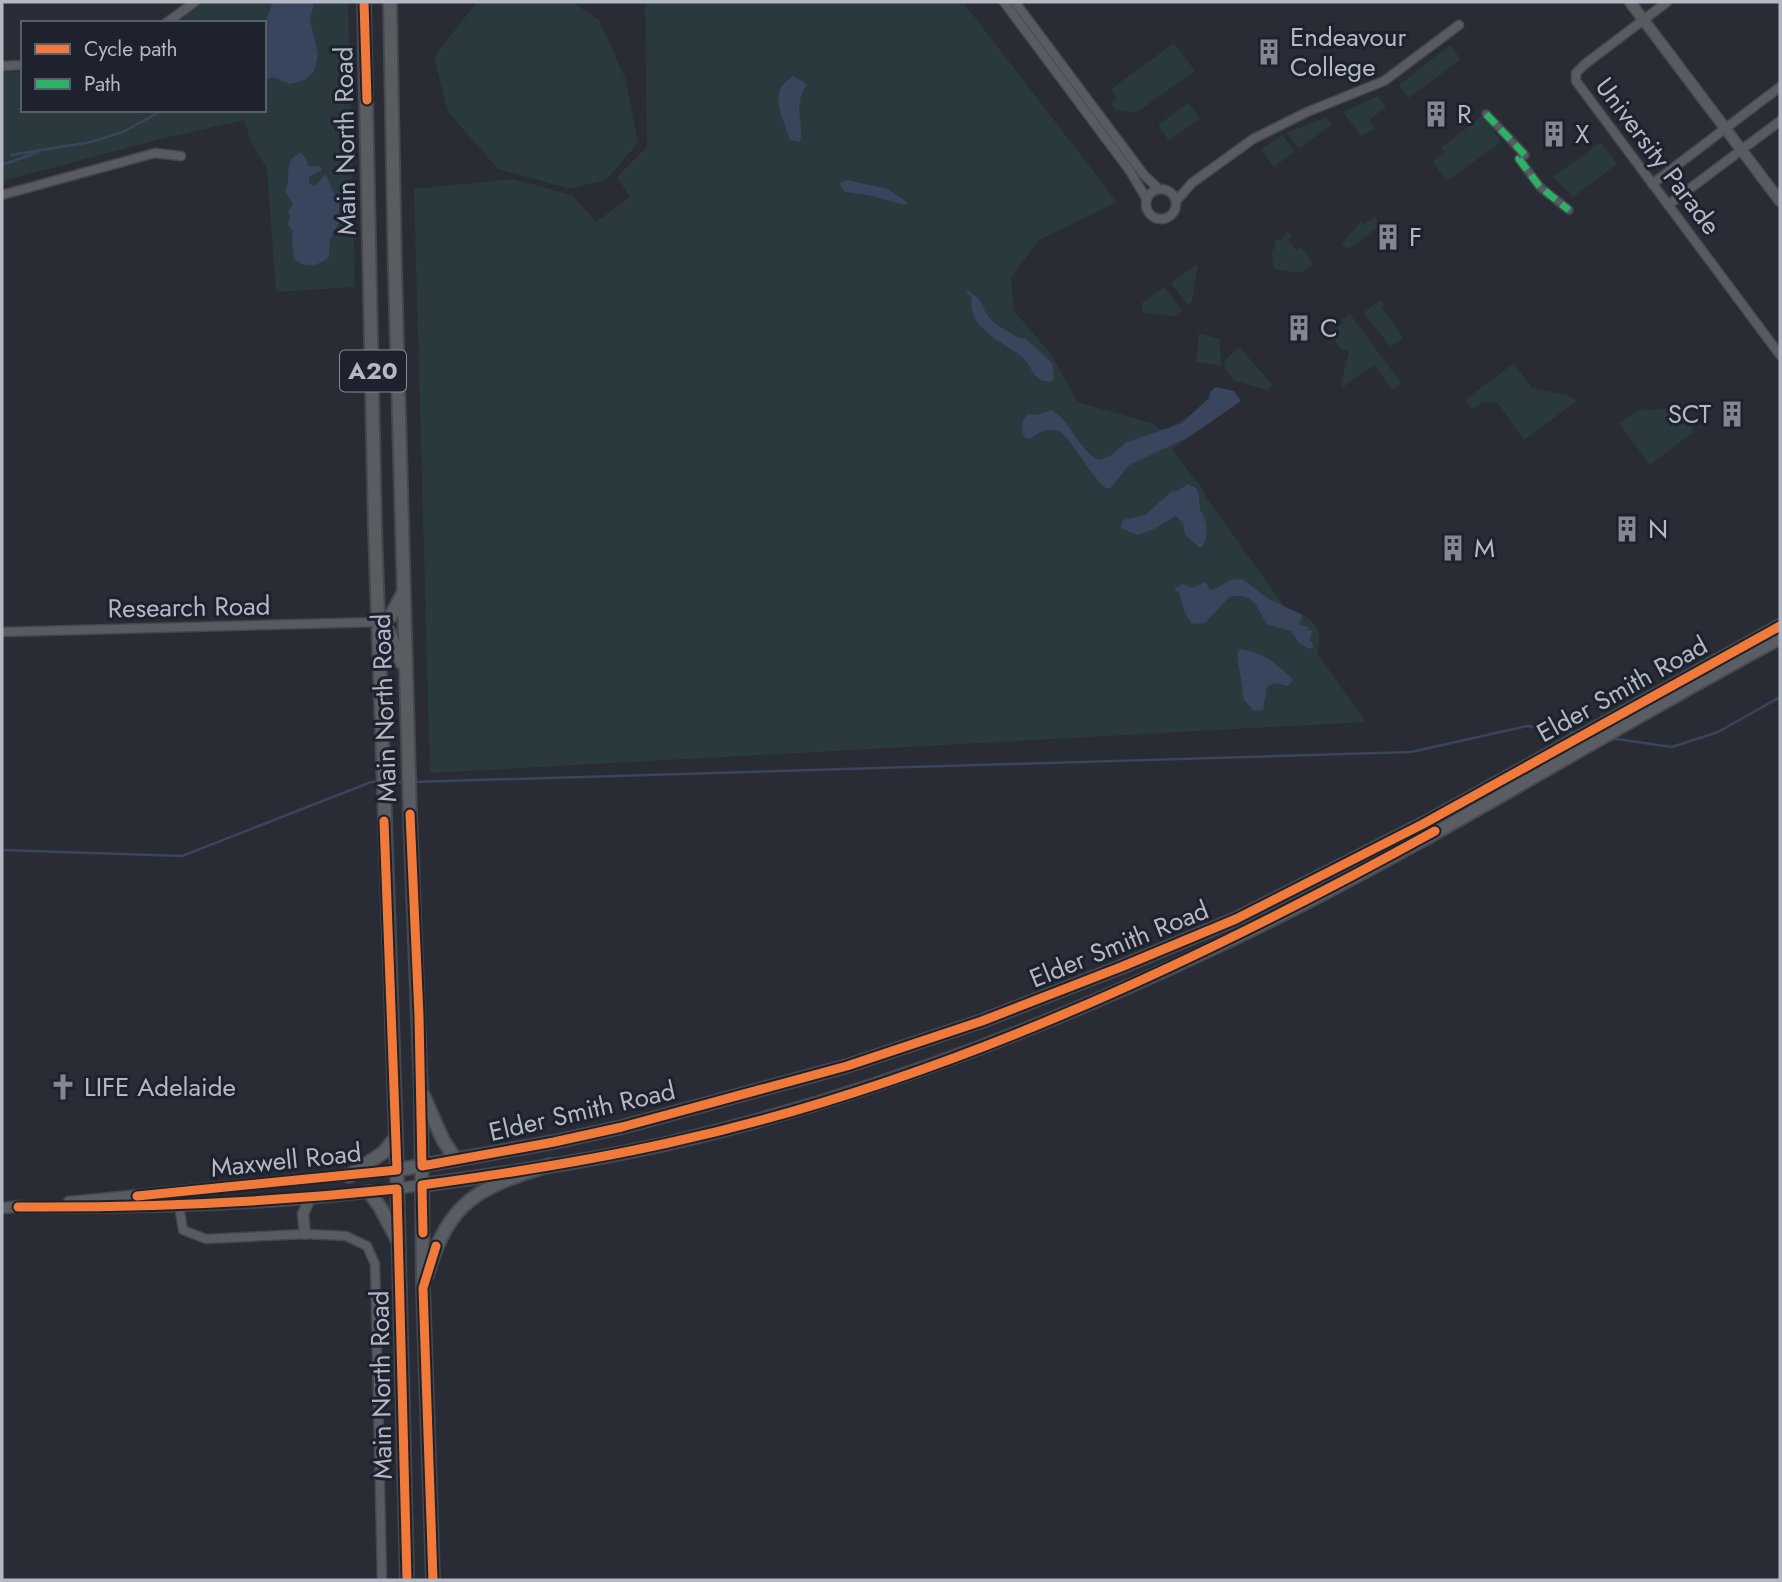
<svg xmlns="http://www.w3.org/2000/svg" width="1782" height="1582" font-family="Jost,sans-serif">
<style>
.green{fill:#2a393d}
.water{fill:#38455c}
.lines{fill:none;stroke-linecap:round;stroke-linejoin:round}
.stream{stroke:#38455c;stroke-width:2.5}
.pedestrian-casing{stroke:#45474d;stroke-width:10}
.minor-casing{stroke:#45474d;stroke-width:11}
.tertiary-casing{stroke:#45474d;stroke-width:13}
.primary-casing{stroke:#474951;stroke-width:16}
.trunk-casing{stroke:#46484f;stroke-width:16}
.pedestrian{stroke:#585b62;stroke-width:6}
.minor{stroke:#585b62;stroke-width:8}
.tertiary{stroke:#585b62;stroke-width:10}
.primary{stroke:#5a5d64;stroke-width:12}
.trunk{stroke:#595c60;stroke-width:12}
.quiet{stroke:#2db169;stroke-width:7;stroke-dasharray:14 7;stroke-linecap:butt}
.cycleway-casing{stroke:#1d222e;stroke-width:13}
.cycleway{stroke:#f17a3a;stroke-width:9}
.labels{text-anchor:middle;stroke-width:6;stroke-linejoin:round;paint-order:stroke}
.shield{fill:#1d222e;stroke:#868b98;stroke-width:2}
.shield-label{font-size:24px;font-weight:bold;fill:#b3b8c5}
.poi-label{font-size:26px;fill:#b3b8c5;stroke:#1d222e;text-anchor:start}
.street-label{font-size:26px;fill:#b3b8c5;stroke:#1d222e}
</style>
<rect width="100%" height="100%" fill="#292c34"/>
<!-- green -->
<path class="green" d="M 204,2 L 348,2 L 355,287 L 276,292 L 267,169 L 252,144 L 244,120 L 161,139 L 2,181 L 2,72 L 23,72 L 23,110 L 264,110 L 264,23 L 177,23 Z
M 477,2 L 572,2 L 599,20 L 626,80 L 638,143 L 606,180 L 570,189 L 498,169 L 448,112 L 434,57 Z
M 645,2 L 963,2 L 1117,202 L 1039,240 L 1011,278 L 1014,311 L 1051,354 L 1078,402 L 1154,424 L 1158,429 L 1167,429 L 1196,412 L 1182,423 L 1160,432 L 1170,446 L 1189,437 L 1172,449 L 1204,491 L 1205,495 L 1313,647 L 1310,640 L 1311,636 L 1305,633 L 1305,628 L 1299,624 L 1303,615 C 1319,623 1322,636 1317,653 L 1366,722 L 430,773 L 414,189 L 513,179 L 572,195 L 596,222 L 630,197 L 617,177 L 647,147 Z
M 1174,43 L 1195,71 L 1136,113 L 1116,110 L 1111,103 L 1117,97 L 1111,89 Z
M 1450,45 L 1461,59 L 1409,98 L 1399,85 Z
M 1378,96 L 1386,107 L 1369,120 L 1375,129 L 1361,136 L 1343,112 Z
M 1188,103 L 1200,118 L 1169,141 L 1158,125 Z
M 1482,116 L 1501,142 L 1447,181 L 1433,163 L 1434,160 L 1444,152 L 1441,148 Z
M 1326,117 L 1332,124 L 1299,149 L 1286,133 Z
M 1282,135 L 1295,151 L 1274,167 L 1261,149 Z
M 1601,142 L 1617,164 L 1573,197 L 1553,177 Z
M 1375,216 L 1381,225 L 1347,250 L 1342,244 L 1361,221 L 1365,224 Z
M 1285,232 L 1291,233 L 1293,236 L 1288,240 L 1296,250 L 1302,247 L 1313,264 L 1301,273 L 1274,269 L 1271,251 L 1274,249 L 1276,239 L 1281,240 L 1285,237 Z
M 1198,263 L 1192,302 L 1188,305 L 1171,283 Z
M 1164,287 L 1182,310 L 1175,316 L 1142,313 L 1142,303 Z
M 1380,300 L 1384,305 L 1382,308 L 1395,324 L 1394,325 L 1403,338 L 1391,347 L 1363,313 Z
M 1350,314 L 1401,383 L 1392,390 L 1374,365 L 1343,387 L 1341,384 L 1349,351 L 1342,350 L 1329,333 L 1343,323 L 1341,320 Z
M 1199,333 L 1220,339 L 1221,366 L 1196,362 Z
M 1239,347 L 1273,385 L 1267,390 L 1235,381 L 1224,368 L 1225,360 Z
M 1514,363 L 1532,388 L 1568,395 L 1577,401 L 1524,440 L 1497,402 L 1484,402 L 1472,410 L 1465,400 Z
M 1662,409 L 1670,410 L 1682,425 L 1690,419 L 1693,432 L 1650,465 L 1619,423 L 1639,410 Z"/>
<!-- water -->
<path class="water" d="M 273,2 L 314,2 L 310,20 L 318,55 L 314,72 L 305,80 L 294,83 L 289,84 L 273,77 L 264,80 L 264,25 Z
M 792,76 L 804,82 L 806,86 C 792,108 805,121 800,142 L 790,140 C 786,126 774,104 780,89 C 782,84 789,80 792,76 Z
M 301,153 L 306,158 L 308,166 L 320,166 L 322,170 L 309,177 L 309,184 L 315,186 L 323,176 L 326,175 L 340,207 L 336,219 L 339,223 L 330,240 L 329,257 C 319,266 305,269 294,259 L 292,241 L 293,231 L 288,225 L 290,217 L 288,212 L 293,204 L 285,192 C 293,176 281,160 301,153 Z
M 847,180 L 888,189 L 907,202 L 905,205 L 868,195 L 845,192 L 840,185 L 841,182 Z
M 968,291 L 979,299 L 986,313 L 995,324 L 1019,338 L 1025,338 L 1052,363 L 1054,377 L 1052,381 C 1032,384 1033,365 1021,356 C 1001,341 966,327 972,297 L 966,293 Z
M 1216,387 L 1234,391 L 1241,401 L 1189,437 L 1129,465 L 1111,488 L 1106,488 L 1099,482 C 1094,475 1087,467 1082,459 C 1067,439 1059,416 1030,439 L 1024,437 C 1021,429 1021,420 1028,414 L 1037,415 L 1052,410 C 1072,422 1077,449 1099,460 L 1112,455 L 1125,443 L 1182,423 L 1209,398 L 1210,392 Z
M 1188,484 L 1196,488 L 1199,495 L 1200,510 C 1208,519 1209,538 1202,547 L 1200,548 L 1185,535 L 1183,524 L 1176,516 L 1154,529 L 1138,535 L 1120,528 L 1123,520 L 1145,515 L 1172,491 L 1177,491 Z
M 1242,579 C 1249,583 1267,599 1271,600 C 1281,604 1291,610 1303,615 L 1299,624 L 1310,628 L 1306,631 L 1312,630 L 1310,640 L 1314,647 L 1310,649 L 1299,643 L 1291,631 L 1267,624 C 1256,607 1255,592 1229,597 L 1205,623 L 1192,624 L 1185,613 L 1179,593 L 1174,589 L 1183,584 L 1192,588 L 1206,582 L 1209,589 L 1212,590 L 1231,580 Z
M 1240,649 C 1265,653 1275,663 1293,679 L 1288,686 L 1274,683 L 1267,687 L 1263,710 L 1254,711 L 1244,700 L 1237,654 Z"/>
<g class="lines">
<!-- stream -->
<path class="stream" d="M 11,155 L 91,142 L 123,132 L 163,110
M 2,165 L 38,152
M 1610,738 L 1672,747 L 1718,732 L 1780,697
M 386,782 L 404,782
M 414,782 L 1411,752 L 1527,726 L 1576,733
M 2,850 L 182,856 L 371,782 L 380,782"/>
<!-- pedestrian casing -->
<g class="pedestrian-casing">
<path id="pedestrian" d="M 1486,114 L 1525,155 L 1519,159 L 1540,187 L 1569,210"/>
</g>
<!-- minor casing -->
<g class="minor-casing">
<path id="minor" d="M 1004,2 L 1130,171 L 1147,200
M 1015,2 L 1144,175 L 1159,189
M 1667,2 L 1585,64 L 1576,73 L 1576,81 L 1780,355
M 166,23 L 195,2
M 2,66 L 23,65
M 1652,184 L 1780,87
M1146 204a15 15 0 1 1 30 0a15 15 0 1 1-30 0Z
M 2,195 L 155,153 L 181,156
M 1176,201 L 1192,183 L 1253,139 L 1307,112 L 1384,81 L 1459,25
M 1668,205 L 1780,121
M 2,632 L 378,622
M 179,1205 L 183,1230 L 206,1239 L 305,1234 L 346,1236 L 367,1246 L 375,1264 L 382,1580"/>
</g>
<!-- tertiary casing -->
<g class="tertiary-casing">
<path id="tertiary" d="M 1630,2 L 1780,201
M 69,1202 L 397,1170
M 18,1207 C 150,1209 292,1205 422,1185
M 2,1208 L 22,1206
M 305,1234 L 303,1214 L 310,1198"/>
</g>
<!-- primary casing -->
<g class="primary-casing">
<path id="primary" d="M 397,1170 L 554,1142 L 622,1127 L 847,1066 L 982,1021 L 1121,967 L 1236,919 L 1423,824 L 1780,626
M 422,1185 C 505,1174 589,1161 670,1143 C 876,1095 1072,1017 1261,925 C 1438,838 1606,731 1780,638"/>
</g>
<!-- trunk casing -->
<g class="trunk-casing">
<path id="trunk" d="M 364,2 L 375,530 L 396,1137 L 407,1580
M 390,2 L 395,272 L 410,814 L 421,1092 L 423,1288 L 433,1580
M 378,622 L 389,632 L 402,663
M 378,622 L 391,616 L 402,595
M 423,1095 L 443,1140 L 456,1160
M 349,1176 L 384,1152 L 396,1137
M 369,1192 L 380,1207 L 398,1241
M 427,1275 C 449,1200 479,1187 550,1165"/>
</g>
<!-- pedestrian -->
<use href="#pedestrian" class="pedestrian"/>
<!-- minor -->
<use href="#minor" class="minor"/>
<!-- tertiary -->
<use href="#tertiary" class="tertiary"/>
<!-- primary -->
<use href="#primary" class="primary"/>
<!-- trunk -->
<use href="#trunk" class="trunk"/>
<!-- quiet -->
<path class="quiet" d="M 1486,114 L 1525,155 L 1519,159 L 1540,187 L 1569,210"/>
<!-- cycleway casing -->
<g class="cycleway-casing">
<path id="cycleway" d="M 364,2 L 367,100
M 410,814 L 419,1016 L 422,1166 L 554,1142 L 622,1127 L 847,1066 L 982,1021 L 1121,967 L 1236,919 L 1423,824 L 1780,626
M 137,1196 L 397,1170 L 384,821
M 18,1207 C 145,1208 272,1202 397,1189 L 407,1580
M 423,1233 L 422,1185 C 504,1174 587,1161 668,1143 C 938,1084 1194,964 1435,831
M 433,1580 L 423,1288 L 436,1246"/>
</g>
<!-- cycleway -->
<use href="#cycleway" class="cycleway"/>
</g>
<!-- icons -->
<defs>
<g id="building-bare" transform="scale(2.1)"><path d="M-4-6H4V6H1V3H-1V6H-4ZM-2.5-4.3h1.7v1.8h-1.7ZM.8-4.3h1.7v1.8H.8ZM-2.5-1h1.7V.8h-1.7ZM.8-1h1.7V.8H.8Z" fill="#838792" stroke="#1d222e" stroke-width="2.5" paint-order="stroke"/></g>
<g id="church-bare" transform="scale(2.1)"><path d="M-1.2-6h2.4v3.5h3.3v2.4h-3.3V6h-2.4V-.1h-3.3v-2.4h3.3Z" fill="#838792" stroke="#1d222e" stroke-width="2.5" paint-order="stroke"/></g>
</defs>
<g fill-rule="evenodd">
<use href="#building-bare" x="1269" y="52"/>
<use href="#building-bare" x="1436" y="114"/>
<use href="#building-bare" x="1554" y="134"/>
<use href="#building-bare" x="1388" y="237"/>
<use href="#building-bare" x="1299" y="328"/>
<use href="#building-bare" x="1732" y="414"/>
<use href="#building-bare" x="1627" y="529"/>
<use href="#building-bare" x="1453" y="548"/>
<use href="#church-bare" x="63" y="1087"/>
</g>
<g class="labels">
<!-- shield labels -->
<rect class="shield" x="340" y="350.5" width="66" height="41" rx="5"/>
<g class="shield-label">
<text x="373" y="379">A20</text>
</g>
<!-- poi labels -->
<g class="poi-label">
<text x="1290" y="46">Endeavour<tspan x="1290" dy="30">College</tspan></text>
<text x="1457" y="123">R</text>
<text x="1575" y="143">X</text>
<text x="1409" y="246">F</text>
<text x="1320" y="337">C</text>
<text x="1711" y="423" text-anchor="end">SCT</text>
<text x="1648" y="538">N</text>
<text x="1474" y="557">M</text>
<text x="84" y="1096">LIFE Adelaide</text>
</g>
<!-- street labels -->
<g class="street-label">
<text transform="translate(345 141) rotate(-91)" y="9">Main North Road</text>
<text transform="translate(1658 156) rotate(53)" y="9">University Parade</text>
<text transform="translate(189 607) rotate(-1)" y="9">Research Road</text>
<text transform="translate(1622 689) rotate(-29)" y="9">Elder Smith Road</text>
<text transform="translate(384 708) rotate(-92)" y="9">Main North Road</text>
<text transform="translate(1119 944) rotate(-22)" y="9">Elder Smith Road</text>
<text transform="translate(582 1111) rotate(-13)" y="9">Elder Smith Road</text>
<text transform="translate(286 1160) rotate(-6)" y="9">Maxwell Road</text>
<text transform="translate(381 1385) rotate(-91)" y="9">Main North Road</text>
</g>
</g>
<!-- border -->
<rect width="1782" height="1582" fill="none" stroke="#b3b8c5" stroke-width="7"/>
<!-- legend -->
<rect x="21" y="21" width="245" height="91" fill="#1d222e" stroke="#595e6a" stroke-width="2"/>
<rect x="35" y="44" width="35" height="10" fill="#f17a3a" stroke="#595e6a" stroke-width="2"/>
<text x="84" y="56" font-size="21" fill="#b3b8c5">Cycle path</text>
<rect x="35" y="79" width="35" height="10" fill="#2db169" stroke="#595e6a" stroke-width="2"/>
<text x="84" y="91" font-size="21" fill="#b3b8c5">Path</text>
</svg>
